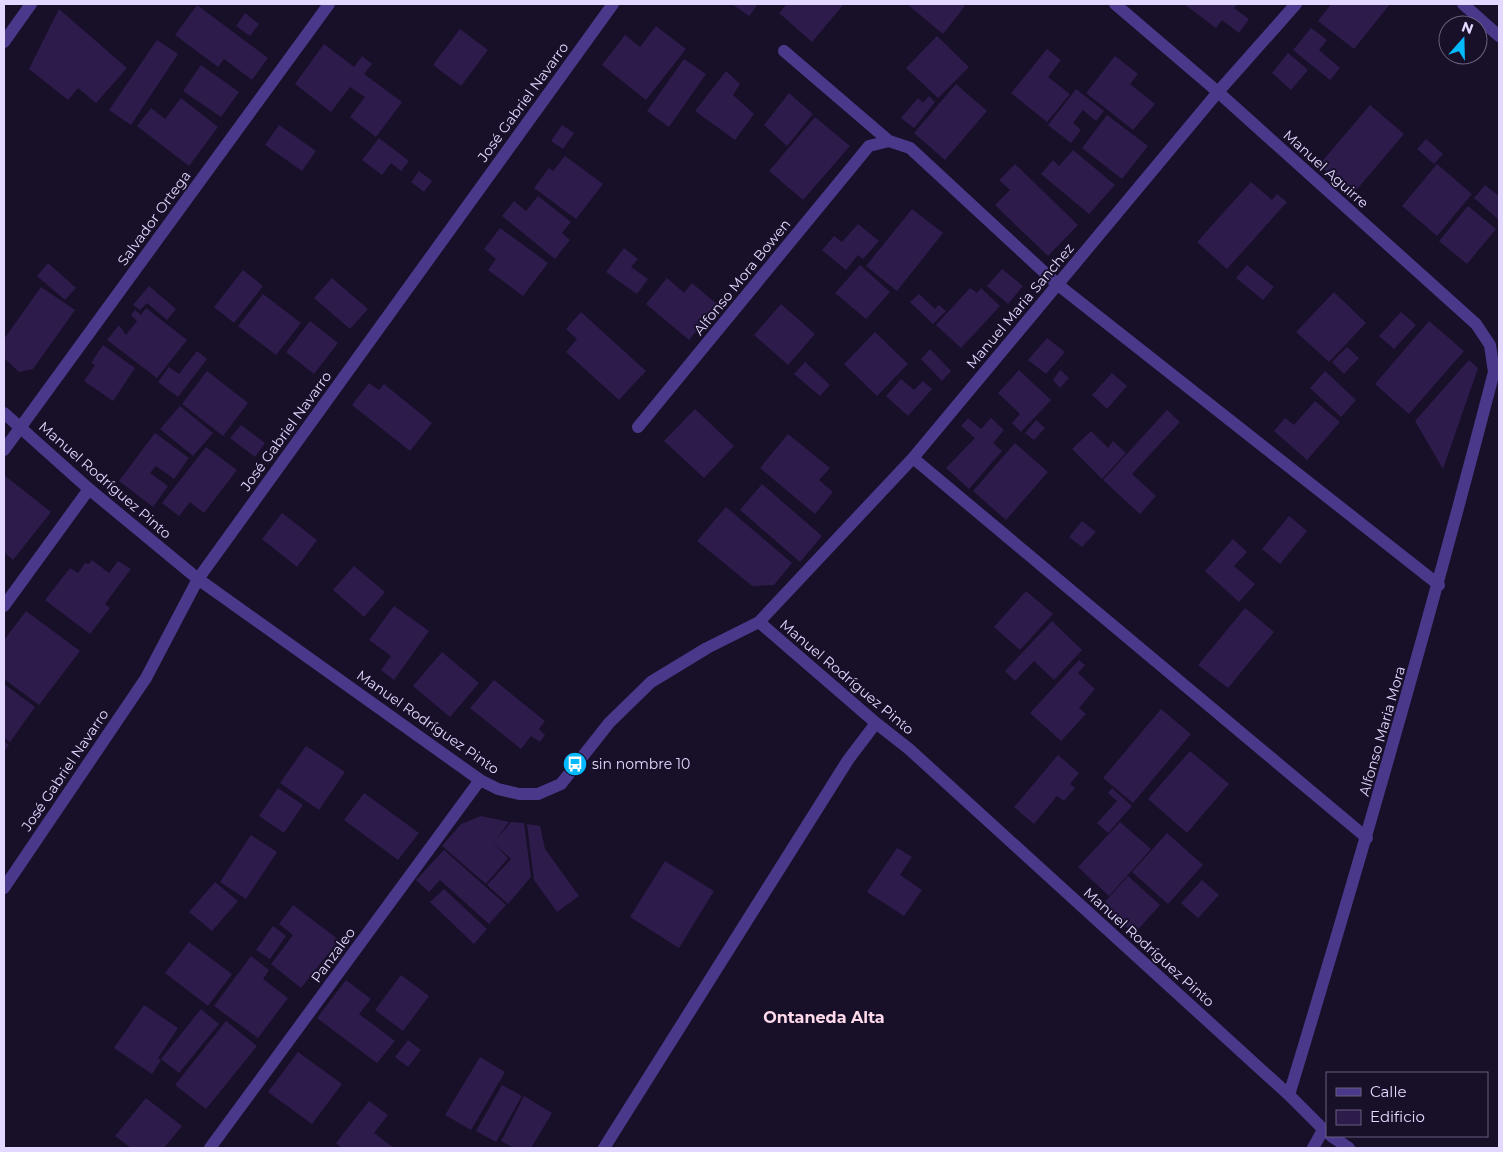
<svg xmlns="http://www.w3.org/2000/svg" width="1503" height="1152" font-family="Montserrat,sans-serif">
<style>
.building{fill:#2d1b4b}
.lines{fill:none;stroke-linecap:round;stroke-linejoin:round}
.street{stroke:#4a398a;stroke-width:12}
.labels{text-anchor:middle;stroke-width:4;stroke-linejoin:round;paint-order:stroke}
.street-label{font-size:14px;fill:#e3d8ff;stroke:#180f29}
.poi-label{font-size:14px;fill:#e3d8ff;stroke:#180f29;text-anchor:start}
.quarter-label{font-size:16px;font-weight:bold;fill:#ffdaeb;stroke:#180f29}
</style>
<rect width="100%" height="100%" fill="#180f29"/>
<!-- building -->
<path class="building" d="M 732,4 L 758,4 L 749,16 Z
M 787,4 L 844,4 L 812,42 L 779,13 Z
M 907,4 L 962,4 L 965,6 L 943,34 Z
M 1184,4 L 1238,4 L 1234,8 L 1249,19 L 1239,33 L 1222,20 L 1216,28 Z
M 1331,4 L 1390,4 L 1354,49 L 1318,21 Z
M 197,5 L 268,58 L 252,80 L 224,59 L 218,67 L 175,35 Z
M 59,9 L 127,68 L 96,103 L 78,88 L 68,100 L 29,69 Z
M 245,13 L 259,24 L 250,36 L 236,26 Z
M 656,26 L 686,49 L 646,100 L 602,65 L 625,35 L 640,47 Z
M 1311,28 L 1327,40 L 1319,50 L 1340,68 L 1330,80 L 1293,50 Z
M 460,29 L 488,50 L 461,86 L 433,65 Z
M 937,36 L 969,67 L 938,98 L 906,68 Z
M 157,40 L 178,54 L 131,125 L 109,110 Z
M 324,44 L 354,67 L 362,56 L 372,64 L 364,74 L 402,102 L 376,137 L 350,117 L 365,97 L 350,87 L 331,112 L 295,84 Z
M 1047,49 L 1061,60 L 1048,77 L 1070,94 L 1047,122 L 1011,93 Z
M 1288,53 L 1308,70 L 1291,90 L 1272,73 Z
M 1115,56 L 1138,74 L 1130,84 L 1155,104 L 1133,130 L 1086,93 Z
M 684,59 L 706,74 L 669,127 L 647,111 Z
M 201,65 L 239,92 L 221,117 L 183,91 Z
M 726,71 L 740,84 L 733,95 L 754,114 L 735,140 L 695,111 Z
M 956,84 L 987,111 L 945,160 L 914,133 Z
M 1076,89 L 1104,111 L 1096,121 L 1083,110 L 1073,123 L 1081,130 L 1071,143 L 1048,125 Z
M 789,93 L 813,114 L 787,146 L 764,125 Z
M 929,96 L 935,102 L 914,128 L 901,118 L 918,98 L 923,103 Z
M 181,98 L 218,127 L 189,166 L 137,126 L 151,108 L 165,119 Z
M 1370,105 L 1404,134 L 1353,194 L 1319,165 Z
M 1107,115 L 1148,146 L 1122,179 L 1082,148 Z
M 815,117 L 850,146 L 803,200 L 769,171 Z
M 279,125 L 316,151 L 302,171 L 265,145 Z
M 562,125 L 574,133 L 563,149 L 551,141 Z
M 379,138 L 409,161 L 401,171 L 391,163 L 382,175 L 362,160 Z
M 1426,139 L 1443,154 L 1434,164 L 1417,149 Z
M 1073,150 L 1115,185 L 1089,214 L 1041,174 L 1053,160 L 1059,166 Z
M 565,156 L 603,184 L 576,219 L 534,188 L 549,168 L 553,171 Z
M 1015,164 L 1078,225 L 1048,256 L 995,205 L 1010,190 L 999,180 Z
M 1437,164 L 1472,194 L 1437,236 L 1402,206 Z
M 419,171 L 432,181 L 424,192 L 411,182 Z
M 1251,182 L 1272,200 L 1277,194 L 1287,202 L 1227,269 L 1197,242 Z
M 1485,185 L 1499,196 L 1499,220 L 1474,198 Z
M 538,196 L 571,222 L 562,233 L 570,240 L 555,259 L 502,216 L 514,201 L 526,211 Z
M 1468,206 L 1496,229 L 1467,264 L 1439,241 Z
M 912,209 L 943,233 L 897,291 L 866,266 Z
M 858,224 L 879,241 L 863,259 L 858,255 L 846,270 L 822,250 L 834,236 L 842,242 Z
M 500,228 L 548,263 L 523,296 L 488,270 L 496,259 L 484,249 Z
M 624,248 L 638,259 L 631,267 L 648,279 L 637,294 L 606,272 Z
M 48,263 L 76,288 L 65,300 L 37,276 Z
M 860,265 L 890,292 L 866,319 L 835,293 Z
M 1247,265 L 1274,287 L 1263,300 L 1236,278 Z
M 1002,269 L 1023,286 L 1008,304 L 987,286 Z
M 243,270 L 263,286 L 234,323 L 214,307 Z
M 332,278 L 368,309 L 350,329 L 314,298 Z
M 667,278 L 684,293 L 692,283 L 718,305 L 689,340 L 646,304 Z
M 149,286 L 176,309 L 167,320 L 147,303 L 140,310 L 133,305 Z
M 41,287 L 75,310 L 33,369 L 19,372 L 4,358 L 4,339 Z
M 970,288 L 977,293 L 981,288 L 1000,306 L 961,348 L 936,325 Z
M 1334,292 L 1366,323 L 1329,362 L 1296,332 Z
M 263,294 L 301,323 L 276,355 L 238,326 Z
M 919,294 L 935,309 L 939,305 L 946,311 L 933,324 L 910,302 Z
M 781,304 L 815,334 L 788,365 L 754,335 Z
M 146,308 L 187,340 L 157,378 L 107,340 L 119,325 L 126,335 L 137,321 L 131,315 L 135,310 L 141,315 Z
M 581,312 L 646,371 L 619,400 L 566,352 L 577,339 L 566,329 Z
M 1401,312 L 1416,325 L 1394,349 L 1379,336 Z
M 310,321 L 338,343 L 314,374 L 286,352 Z
M 1429,321 L 1464,351 L 1409,414 L 1375,384 Z
M 875,332 L 908,364 L 877,396 L 844,364 Z
M 1047,338 L 1065,352 L 1046,374 L 1028,360 Z
M 103,345 L 135,368 L 113,401 L 84,381 L 95,365 L 91,363 Z
M 1347,347 L 1359,358 L 1344,374 L 1332,362 Z
M 930,349 L 951,371 L 942,381 L 921,359 Z
M 197,351 L 207,359 L 178,397 L 158,382 L 169,367 L 179,374 Z
M 1469,360 L 1478,368 L 1443,469 L 1415,421 Z
M 805,362 L 830,385 L 820,396 L 794,374 Z
M 1019,370 L 1051,400 L 1021,432 L 1012,423 L 1020,414 L 998,393 Z
M 1060,370 L 1069,378 L 1060,388 L 1053,380 Z
M 207,371 L 248,403 L 223,436 L 182,404 Z
M 1325,371 L 1356,400 L 1341,417 L 1310,388 Z
M 1112,373 L 1127,386 L 1107,409 L 1092,395 Z
M 901,379 L 914,390 L 923,381 L 932,389 L 908,416 L 886,396 Z
M 369,383 L 379,390 L 384,384 L 432,423 L 410,451 L 352,405 Z
M 1315,401 L 1340,422 L 1307,460 L 1274,431 L 1285,418 L 1294,425 Z
M 180,406 L 213,433 L 193,456 L 160,429 Z
M 695,409 L 734,446 L 704,478 L 664,441 Z
M 1167,410 L 1180,422 L 1132,474 L 1156,496 L 1140,514 L 1103,480 Z
M 968,418 L 981,429 L 991,418 L 1004,430 L 993,443 L 1002,451 L 969,489 L 946,468 L 975,438 L 961,426 Z
M 1036,420 L 1045,428 L 1034,440 L 1025,433 Z
M 241,425 L 265,443 L 255,457 L 230,438 Z
M 1091,431 L 1108,448 L 1113,441 L 1126,453 L 1102,479 L 1072,449 Z
M 155,433 L 189,458 L 174,479 L 156,466 L 150,473 L 168,486 L 153,507 L 119,481 Z
M 788,434 L 830,468 L 819,480 L 833,492 L 815,514 L 760,468 Z
M 1015,443 L 1048,472 L 1006,520 L 973,491 Z
M 206,447 L 237,470 L 204,513 L 190,502 L 179,516 L 162,503 Z
M 4,475 L 51,512 L 13,560 L 4,552 Z
M 762,484 L 822,536 L 800,562 L 740,510 Z
M 726,507 L 792,563 L 774,585 L 752,586 L 697,541 Z
M 282,513 L 317,540 L 297,567 L 262,539 Z
M 1289,516 L 1307,531 L 1280,564 L 1262,549 Z
M 1082,521 L 1096,532 L 1082,547 L 1069,537 Z
M 1233,539 L 1247,552 L 1234,566 L 1255,584 L 1239,602 L 1205,571 Z
M 92,560 L 109,573 L 118,561 L 131,569 L 105,604 L 110,608 L 90,634 L 45,600 L 70,568 L 78,573 L 85,563 L 89,564 Z
M 354,566 L 385,592 L 364,617 L 333,590 Z
M 1026,591 L 1053,614 L 1020,650 L 994,627 Z
M 394,606 L 429,631 L 394,680 L 381,670 L 391,656 L 369,640 Z
M 1245,608 L 1274,632 L 1228,688 L 1198,665 Z
M 26,611 L 80,651 L 39,705 L 4,679 L 4,640 Z
M 1052,621 L 1082,650 L 1054,680 L 1034,661 L 1015,681 L 1005,671 Z
M 442,652 L 479,683 L 450,717 L 413,686 Z
M 1079,660 L 1085,665 L 1078,673 L 1095,689 L 1079,708 L 1086,714 L 1061,741 L 1030,713 Z
M 494,680 L 545,721 L 539,729 L 545,735 L 540,742 L 531,736 L 521,749 L 470,708 Z
M 4,684 L 35,707 L 10,742 L 4,738 Z
M 1161,709 L 1191,734 L 1133,803 L 1103,778 Z
M 4,741 L 9,745 L 4,752 Z
M 306,746 L 345,772 L 319,810 L 280,783 Z
M 1190,751 L 1229,784 L 1187,833 L 1148,799 Z
M 1058,755 L 1079,773 L 1070,784 L 1075,788 L 1064,801 L 1057,796 L 1034,824 L 1014,807 Z
M 278,788 L 303,805 L 284,833 L 259,816 Z
M 1112,788 L 1132,806 L 1108,833 L 1097,823 L 1117,801 L 1108,793 Z
M 364,793 L 419,833 L 398,860 L 344,820 Z
M 481,816 L 509,822 L 495,841 L 511,822 L 524,823 L 531,877 L 508,904 L 487,885 L 511,859 L 492,842 L 508,858 L 486,884 L 442,846 L 461,824 Z
M 1120,822 L 1151,849 L 1109,896 L 1078,867 Z
M 527,824 L 540,826 L 545,849 L 579,896 L 557,912 L 534,880 Z
M 1167,833 L 1203,865 L 1168,904 L 1132,872 Z
M 251,835 L 277,852 L 246,899 L 220,882 Z
M 897,848 L 912,857 L 900,875 L 922,890 L 904,916 L 867,892 Z
M 444,850 L 506,905 L 489,924 L 440,880 L 429,892 L 416,880 Z
M 665,861 L 714,891 L 679,948 L 630,917 Z
M 1128,876 L 1160,905 L 1134,934 L 1102,905 Z
M 1202,880 L 1219,895 L 1198,918 L 1181,903 Z
M 215,882 L 238,901 L 212,931 L 189,912 Z
M 444,889 L 487,929 L 474,944 L 430,902 Z
M 293,905 L 339,940 L 301,988 L 271,964 L 293,935 L 279,924 Z
M 273,926 L 286,936 L 270,959 L 256,950 Z
M 189,942 L 232,974 L 208,1006 L 165,973 Z
M 251,956 L 269,970 L 263,979 L 288,998 L 258,1038 L 214,1006 Z
M 401,975 L 429,996 L 403,1031 L 375,1010 Z
M 346,980 L 371,999 L 359,1014 L 395,1041 L 377,1063 L 317,1018 Z
M 144,1005 L 178,1028 L 158,1058 L 161,1060 L 152,1074 L 114,1048 Z
M 201,1009 L 219,1024 L 179,1073 L 161,1059 Z
M 226,1021 L 257,1046 L 206,1109 L 175,1085 Z
M 408,1040 L 421,1050 L 408,1067 L 395,1057 Z
M 298,1052 L 342,1084 L 312,1124 L 268,1092 Z
M 480,1057 L 505,1072 L 471,1130 L 445,1115 Z
M 502,1085 L 522,1096 L 496,1142 L 476,1131 Z
M 524,1096 L 552,1113 L 531,1148 L 514,1148 L 501,1141 Z
M 146,1098 L 182,1126 L 164,1148 L 131,1148 L 115,1136 Z
M 369,1101 L 388,1115 L 374,1133 L 394,1148 L 342,1148 L 336,1143 Z"/>
<g class="lines">
<!-- street -->
<path class="street" d="M 1115,4 L 1218,92 L 1476,324 L 1490,345 L 1494,372 C 1431,615 1362,855 1289,1095
M 1463,4 L 1499,36
M 4,42 L 31,4
M 784,51 L 889,141
M 4,413 L 89,489 L 198,579 L 480,780 L 498,789 L 519,794 L 538,794 L 561,784 L 609,723 L 651,682 L 707,648 L 759,622 L 876,723 L 909,749 L 1289,1095 L 1327,1133
M 638,427 L 869,146 L 889,141 L 910,148 L 1057,284 L 1439,585
M 4,450 L 329,4
M 913,458 L 1367,838
M 4,606 L 89,489
M 759,622 L 913,458 L 1218,92 L 1296,4
M 4,888 L 146,678 L 198,579 L 613,4
M 1331,1136 L 1349,1148
M 210,1148 L 480,780
M 604,1148 L 848,760 L 876,723
M 1313,1148 L 1323,1130"/>
</g>
<!-- icons -->
<defs>
<g id="bus-disc" transform="scale(1.25)"><circle r="9.5" fill="#04baff" stroke="#180f29"/><path d="M-5-6H5V4H4V6H2V4H-2V6H-4V4H-5ZM-3.5-4V0h7V-4ZM-3.5 1.2v1.5H-2V1.2ZM2 1.2v1.5H3.5V1.2Z" fill="#fff"/></g>
</defs>
<g fill-rule="evenodd">
<use href="#bus-disc" x="575" y="764"/>
</g>
<g class="labels">
<!-- street labels -->
<g class="street-label">
<text transform="translate(523 102) rotate(-54)" y="5">José Gabriel Navarro</text>
<text transform="translate(1326 169) rotate(42)" y="5">Manuel Aguirre</text>
<text transform="translate(154 218) rotate(-54)" y="5">Salvador Ortega</text>
<text transform="translate(742 277) rotate(-51)" y="5">Alfonso Mora Bowen</text>
<text transform="translate(1020 306) rotate(-50)" y="5">Manuel Maria Sanchez</text>
<text transform="translate(286 431) rotate(-54)" y="5">José Gabriel Navarro</text>
<text transform="translate(105 480) rotate(41)" y="5">Manuel Rodríguez Pinto</text>
<text transform="translate(847 677) rotate(40)" y="5">Manuel Rodríguez Pinto</text>
<text transform="translate(428 722) rotate(35)" y="5">Manuel Rodríguez Pinto</text>
<text transform="translate(1382 731) rotate(-74)" y="5">Alfonso Maria Mora</text>
<text transform="translate(65 770) rotate(-56)" y="5">José Gabriel Navarro</text>
<text transform="translate(1149 947) rotate(42)" y="5">Manuel Rodríguez Pinto</text>
<text transform="translate(333 955) rotate(-54)" y="5">Panzaleo</text>
</g>
<!-- poi labels -->
<g class="poi-label">
<text x="592" y="769">sin nombre 10</text>
</g>
<!-- quarter labels -->
<g class="quarter-label">
<text x="824" y="1023">Ontaneda Alta</text>
</g>
</g>
<!-- border -->
<rect width="1503" height="1152" fill="none" stroke="#e3d8ff" stroke-width="10"/>
<!-- legend -->
<rect x="1326" y="1072" width="162" height="65" fill="#180f29" stroke="#695f7f"/>
<rect x="1336" y="1088" width="25" height="8" fill="#4a398a" stroke="#695f7f"/>
<text x="1370" y="1097" font-size="15" fill="#e3d8ff">Calle</text>
<rect x="1336" y="1110" width="25" height="15" fill="#2d1b4b" stroke="#695f7f"/>
<text x="1370" y="1122" font-size="15" fill="#e3d8ff">Edificio</text>
<!-- north arrow -->
<g transform="translate(1463 40) rotate(20)"><circle r="24" fill="#180f29" stroke="#695f7f"/>
<path d="M0-4L9 19L0 12L-9 19Z" fill="#04baff"/>
<text y="-8" font-size="14" font-weight="bold" text-anchor="middle" fill="#e3d8ff">N</text>
</g>
</svg>
